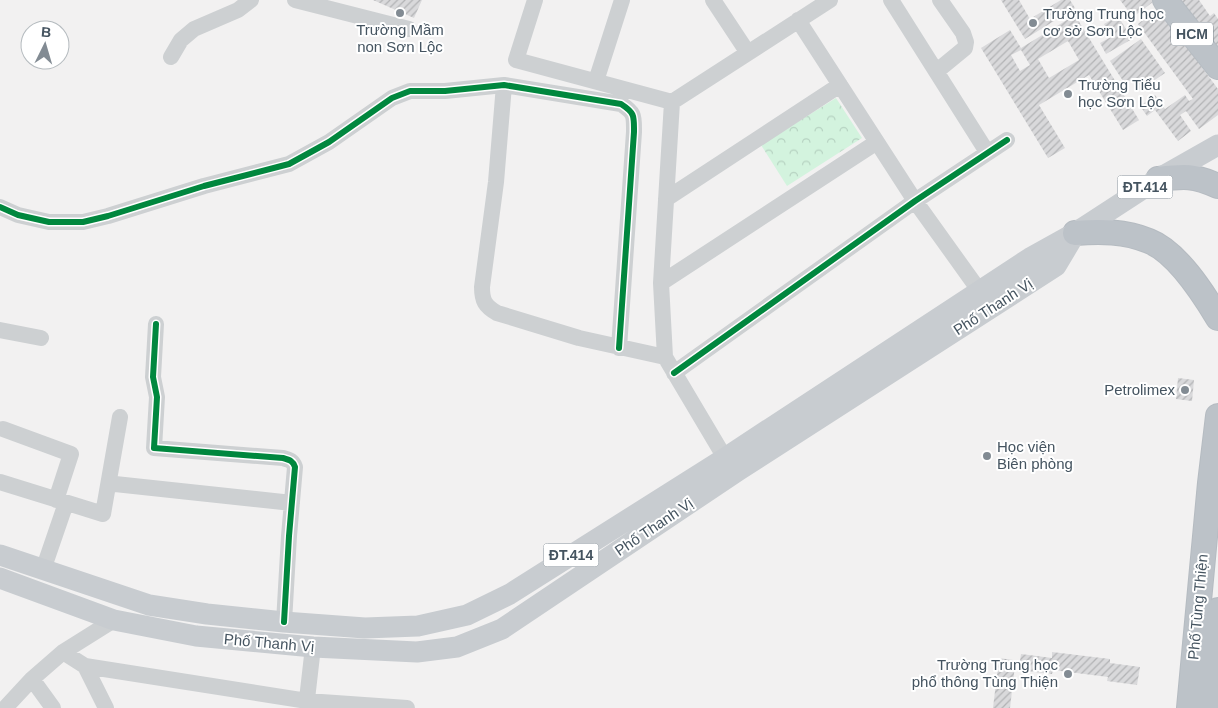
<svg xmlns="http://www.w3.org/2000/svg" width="1218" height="708" font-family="Helvetica,sans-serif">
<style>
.park{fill:url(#park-crowns)}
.building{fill:url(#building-hatch);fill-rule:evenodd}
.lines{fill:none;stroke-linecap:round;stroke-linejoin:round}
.highway-casing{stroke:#b5bbc1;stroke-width:26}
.minor{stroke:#cdd0d2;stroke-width:16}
.major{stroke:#c8ccd0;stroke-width:21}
.highway{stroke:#bcc2c8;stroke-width:24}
.cycleway-casing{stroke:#fff;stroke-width:9}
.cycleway{stroke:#00873e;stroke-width:6}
.poi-dot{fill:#828b93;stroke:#fff;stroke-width:2}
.labels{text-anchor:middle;stroke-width:4;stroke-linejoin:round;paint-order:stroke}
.shield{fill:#fff;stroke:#7d8790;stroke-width:1}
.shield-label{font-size:14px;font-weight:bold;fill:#455460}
.poi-label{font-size:15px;fill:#455460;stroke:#fff;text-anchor:start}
.street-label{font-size:15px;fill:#455460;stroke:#fff}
</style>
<defs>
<pattern id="park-crowns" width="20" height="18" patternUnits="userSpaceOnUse" patternTransform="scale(1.25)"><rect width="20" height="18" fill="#d3f3de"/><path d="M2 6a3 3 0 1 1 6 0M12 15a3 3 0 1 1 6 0" fill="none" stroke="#b6d2c1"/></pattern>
<pattern id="building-hatch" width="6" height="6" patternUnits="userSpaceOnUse" patternTransform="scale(1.25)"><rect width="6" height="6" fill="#d9d9db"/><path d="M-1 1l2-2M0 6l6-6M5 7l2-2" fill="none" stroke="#b2b3b5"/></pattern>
</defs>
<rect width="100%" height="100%" fill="#f2f1f1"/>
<!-- park -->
<path class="park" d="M 836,98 L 862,138 L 787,186 L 761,145 Z"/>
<!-- building -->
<path class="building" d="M 373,0 L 422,0 L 414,18 Z
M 1001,0 L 1019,0 L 1030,19 L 1061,0 L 1070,0 L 1075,8 L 1025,39 Z
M 1120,0 L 1152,0 L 1153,2 L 1133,17 Z
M 1175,0 L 1199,0 L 1210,16 L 1214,13 L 1218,19 L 1218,61 Z
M 1158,8 L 1218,89 L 1218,115 L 1199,129 L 1186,111 L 1180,115 L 1191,131 L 1178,141 L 1155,110 L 1147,116 L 1140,106 L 1155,95 L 1165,109 L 1185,95 L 1189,101 L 1193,99 L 1138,24 Z
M 1075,15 L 1139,120 L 1123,130 L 1089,75 L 1039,105 L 1065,148 L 1048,158 L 981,48 L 1010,30 L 1021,48 ZM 1068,41 L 1079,60 L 1049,78 L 1038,59 ZM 1021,50 L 1030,65 L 1020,71 L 1011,55 Z
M 1118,16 L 1132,39 L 1106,54 L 1100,43 L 1111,37 L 1104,24 Z
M 1141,39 L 1165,73 L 1140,90 L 1132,79 L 1125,84 L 1110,61 Z
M 1178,378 L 1194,380 L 1192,401 L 1176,399 Z
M 1052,652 L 1110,659 L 1110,663 L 1140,667 L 1137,685 L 1107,681 L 1108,677 L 1053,670 L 1052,674 L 1018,670 L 1019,665 L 1015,665 L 1010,708 L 993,708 L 999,658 L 1020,661 L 1021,654 L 1052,658 Z"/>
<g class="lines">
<!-- highway casing -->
<g class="highway-casing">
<path id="highway" d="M 1165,0 L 1218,67
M 1158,179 C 1185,176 1193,175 1218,186
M 1075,233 C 1100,231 1125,231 1149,241 C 1177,252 1203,293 1218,318
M 1189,708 L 1210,483 L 1218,416
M 1208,708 L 1218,610"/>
</g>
<!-- minor -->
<path class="minor" d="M 295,0 L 409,29
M 535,0 L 516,60 L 672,102 L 830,0
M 713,0 L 748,53
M 891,0 L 987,152
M 798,20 L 915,201 L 986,300
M 171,57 L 181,40 L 194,29 L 238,10 L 251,0
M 937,71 L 965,48 L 966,42 L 963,33 L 940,0
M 596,81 L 622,0
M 504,85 L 496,182 L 482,287 C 482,301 485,306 497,313 L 579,338 L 665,357
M 672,102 L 661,283 L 665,357 L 725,458
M 666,199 L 840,85
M 0,207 L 18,215 L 49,222 L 83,222 L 108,216 L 204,186 L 289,164 L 329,142 L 392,98 L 410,91 L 445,91 L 504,85 L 621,104 C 635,113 634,116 634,132 L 619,348
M 661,283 L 877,142
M 156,324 L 153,377 L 157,397 L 154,448 L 283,458 C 290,460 293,461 295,467 L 289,536 L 284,622
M 0,330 L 41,338
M 674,373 L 915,201 L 1007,140
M 3,429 L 71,454 L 56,500
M 0,482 L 103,514 L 120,417
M 115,484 L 292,503
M 43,570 L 66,503
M 63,652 L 85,666 L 307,701 L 407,708
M 85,666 L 106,708
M 32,679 L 53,708
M 5,708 L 32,679 L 63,652 L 114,620
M 306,708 L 313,647"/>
<!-- major -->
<path class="major" d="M 0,555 L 149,605 L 207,614 L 284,622 L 365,628 L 418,626 L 467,615 L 510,594 L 725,458 L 1030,258 L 1075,233 L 1158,179 L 1218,145
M 0,578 L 114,620 L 196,636 L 313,647 L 417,652 L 457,647 L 502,629 L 739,470 L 1056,266 L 1075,234"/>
<!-- highway -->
<use href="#highway" class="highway"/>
<!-- cycleway casing -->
<g class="cycleway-casing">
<path id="cycleway" d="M 0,207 L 18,215 L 49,222 L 83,222 L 108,216 L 204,186 L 289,164 L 329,142 L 392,98 L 410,91 L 445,91 L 504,85 L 621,104 C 635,113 634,116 634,132 L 619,348
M 156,324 L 153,377 L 157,397 L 154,448 L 283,458 C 290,460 293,461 295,467 L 289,536 L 284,622
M 674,373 L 915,201 L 1007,140"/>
</g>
<!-- cycleway -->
<use href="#cycleway" class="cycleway"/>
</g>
<!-- markers -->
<g class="poi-dot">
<circle cx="400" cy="13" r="5"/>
<circle cx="1033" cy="23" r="5"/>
<circle cx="1068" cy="94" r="5"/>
<circle cx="1185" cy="390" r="5"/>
<circle cx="987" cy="456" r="5"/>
<circle cx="1068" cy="674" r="5"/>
</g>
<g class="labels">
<!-- shield labels -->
<g class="shield">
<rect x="1171" y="22.5" width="42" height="23" rx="4"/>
<rect x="1117.5" y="175.5" width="55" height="23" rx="4"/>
<rect x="543.5" y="543.5" width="55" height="23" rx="4"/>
</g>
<g class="shield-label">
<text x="1192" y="39">HCM</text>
<text x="1145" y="192">ĐT.414</text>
<text x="571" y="560">ĐT.414</text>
</g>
<!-- poi labels -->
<g class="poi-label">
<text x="1043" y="19">Trường Trung học<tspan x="1043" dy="17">cơ sở Sơn Lộc</tspan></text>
<text x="400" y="35" text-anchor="middle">Trường Mầm<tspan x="400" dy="17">non Sơn Lộc</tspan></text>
<text x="1078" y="90">Trường Tiểu<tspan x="1078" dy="17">học Sơn Lộc</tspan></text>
<text x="1175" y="395" text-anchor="end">Petrolimex</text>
<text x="997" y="452">Học viện<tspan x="997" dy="17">Biên phòng</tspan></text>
<text x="1058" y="670" text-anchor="end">Trường Trung học<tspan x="1058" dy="17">phổ thông Tùng Thiện</tspan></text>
</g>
<!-- street labels -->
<g class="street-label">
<text transform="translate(993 307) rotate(-33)" y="5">Phố Thanh Vị</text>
<text transform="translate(654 527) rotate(-34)" y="5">Phố Thanh Vị</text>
<text transform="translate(1198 607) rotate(-85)" y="5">Phố Tùng Thiện</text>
<text transform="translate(269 643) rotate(5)" y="5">Phố Thanh Vị</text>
</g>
</g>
<!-- north arrow -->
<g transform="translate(45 45) rotate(5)"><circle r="24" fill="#ffffff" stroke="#b5bbbf"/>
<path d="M0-4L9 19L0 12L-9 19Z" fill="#828b93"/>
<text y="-8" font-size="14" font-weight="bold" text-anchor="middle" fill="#455460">B</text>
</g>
</svg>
